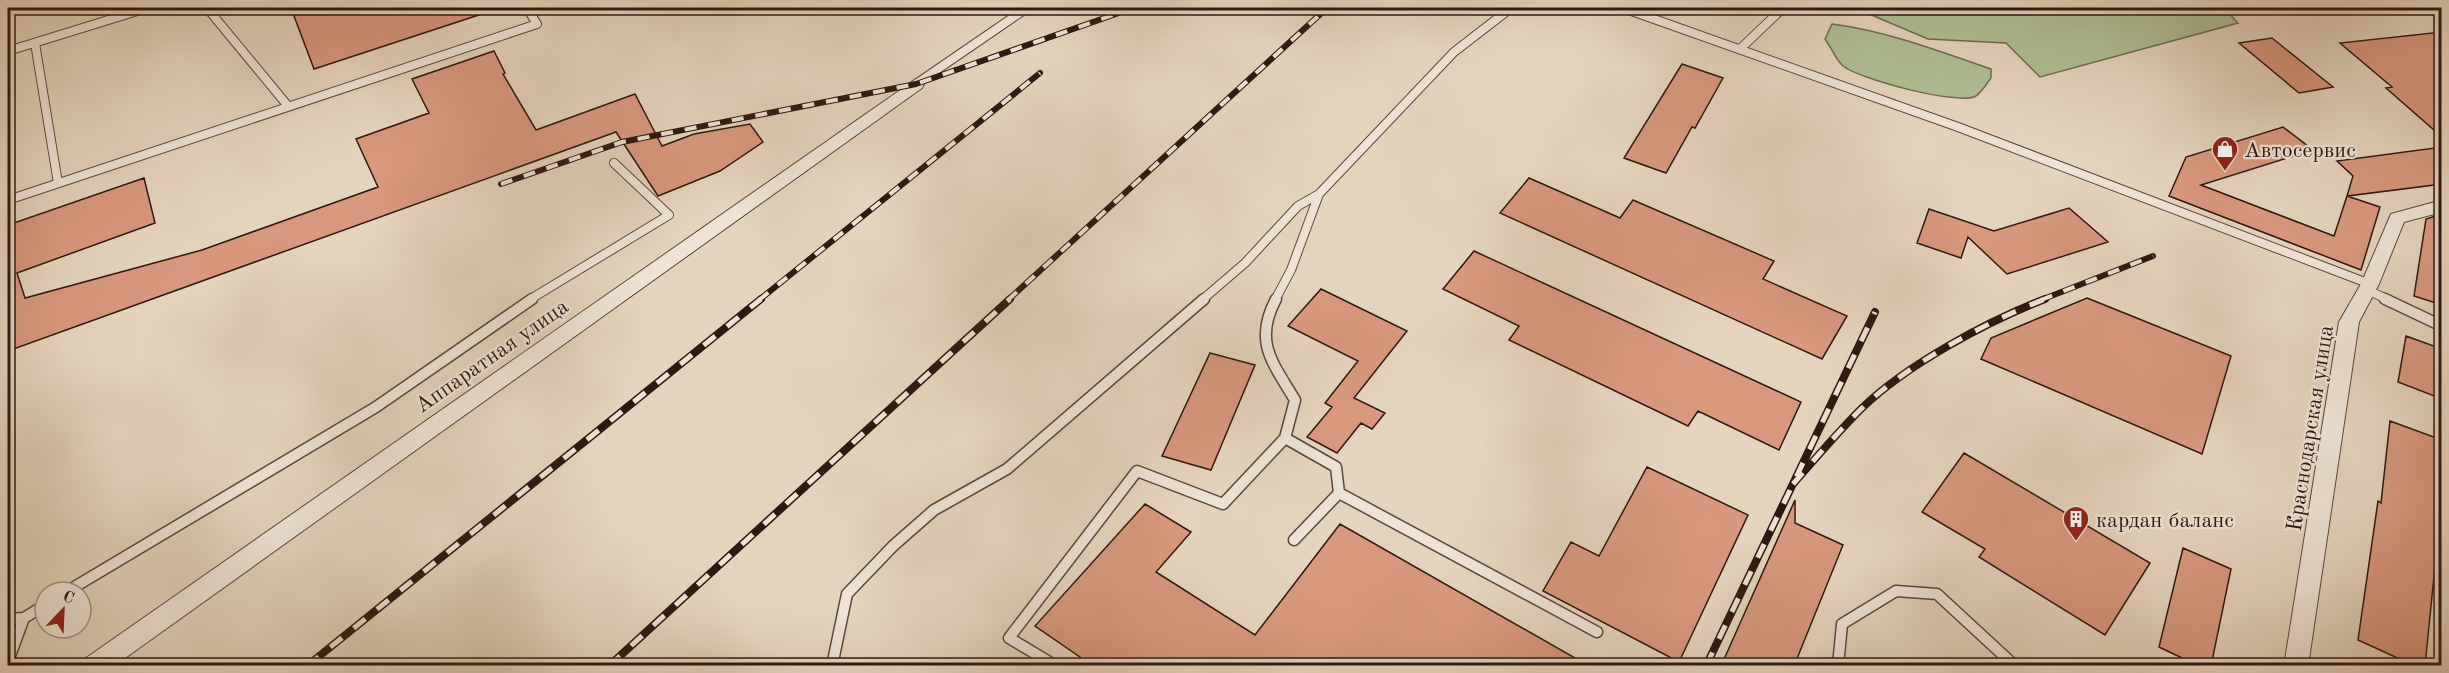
<svg xmlns="http://www.w3.org/2000/svg" width="2449" height="673" font-family="'Old Standard TT',serif">
<style>
.green{fill:#b0be94;stroke:#6f6b52;stroke-width:1.5}
.building{fill:#d8987d;stroke:#2e1810;stroke-width:1.5}
.lines{fill:none;stroke-linecap:round;stroke-linejoin:round}
.lane-far1-casing{stroke:#5c473b;stroke-width:10}
.lane-casing{stroke:#5c473b;stroke-width:13}
.street-casing{stroke:#5c473b;stroke-width:2}
.lane-far1{stroke:#eee3d4;stroke-width:8}
.lane{stroke:#eee3d4;stroke-width:10}
.street{fill:#eee3d4;fill-rule:evenodd}
.rail-far1-casing{stroke:#2e1810;stroke-width:6}
.rail-casing{stroke:#2e1810;stroke-width:8}
.rail-far1{stroke:#eee3d4;stroke-width:4;stroke-dasharray:12;stroke-linecap:butt}
.rail{stroke:#eee3d4;stroke-width:5;stroke-dasharray:15;stroke-linecap:butt}
.labels{text-anchor:middle;stroke-width:4.5;stroke-linejoin:round;paint-order:stroke}
.poi-label{font-size:22px;fill:#2e1810;stroke:#eee3d4;text-anchor:start}
.street-label{font-size:22px;fill:#2e1810;stroke:#eee3d4}
</style>
<rect width="100%" height="100%" fill="#e5d4bd"/>
<filter id="stains"><feTurbulence type="fractalNoise" baseFrequency=".00333" numOctaves="4"/><feColorMatrix values="0 0 0 0 .2 0 0 0 0 .09 0 0 0 0 .02 0 0 0 .5 -.17"/></filter>
<radialGradient id="worn" r=".72"><stop offset=".6" stop-color="#630" stop-opacity="0"/><stop offset="1" stop-color="#630" stop-opacity=".3"/></radialGradient>
<!-- green -->
<path class="green" d="M 1855,8 L 2224,8 L 2238,23 L 2040,77 L 2006,43 L 1928,39 Z
M 1832,24 C 1887,31 1939,51 1991,69 L 1991,78 C 1987,83 1982,92 1976,96 C 1959,106 1859,79 1843,66 C 1836,60 1831,47 1825,39 Z"/>
<!-- building -->
<path class="building" d="M 291,8 L 490,8 L 491,11 L 314,69 Z
M 2442,32 L 2442,137 L 2386,88 L 2392,87 L 2340,43 Z
M 2272,38 L 2333,87 L 2299,93 L 2239,43 Z
M 494,51 L 505,73 L 503,74 L 536,130 L 635,94 L 662,146 L 694,134 L 750,124 L 763,142 L 720,171 L 658,196 L 616,132 L 8,351 L 8,225 L 144,178 L 155,223 L 17,273 L 25,298 L 202,250 L 378,187 L 356,139 L 429,113 L 412,79 Z
M 1682,64 L 1723,78 L 1695,128 L 1692,127 L 1666,173 L 1624,158 Z
M 2283,127 L 2313,150 L 2201,185 L 2334,236 L 2347,196 L 2380,207 L 2361,270 L 2169,196 L 2186,157 Z
M 2442,147 L 2442,184 L 2347,196 L 2353,176 L 2337,161 Z
M 1529,178 L 1620,218 L 1633,200 L 1774,261 L 1763,279 L 1847,316 L 1822,359 L 1500,213 Z
M 2069,208 L 2108,242 L 2007,274 L 1968,237 L 1961,258 L 1917,243 L 1929,209 L 1994,231 Z
M 2442,214 L 2442,305 L 2414,296 L 2426,219 Z
M 1474,251 L 1801,402 L 1779,450 L 1698,411 L 1688,426 L 1509,340 L 1519,326 L 1443,289 Z
M 1321,289 L 1407,331 L 1354,398 L 1385,413 L 1372,429 L 1361,423 L 1337,453 L 1307,437 L 1332,407 L 1325,403 L 1358,361 L 1288,326 Z
M 2087,298 L 2231,356 L 2202,454 L 1981,359 L 1991,338 Z
M 2406,336 L 2442,349 L 2442,399 L 2398,382 Z
M 1210,353 L 1255,365 L 1211,470 L 1162,456 Z
M 2390,421 L 2442,440 L 2436,525 L 2439,526 L 2425,666 L 2415,666 L 2358,640 L 2378,501 L 2381,503 Z
M 1964,453 L 2150,563 L 2105,635 L 1979,557 L 1985,549 L 1922,512 Z
M 1647,467 L 1748,515 L 1679,662 L 1543,591 L 1571,542 L 1599,556 Z
M 1795,500 L 1795,523 L 1843,545 L 1794,666 L 1721,666 Z
M 1145,504 L 1191,532 L 1156,572 L 1255,635 L 1340,524 L 1589,666 L 1093,666 L 1035,626 Z
M 2183,548 L 2231,569 L 2211,666 L 2199,666 L 2159,647 Z"/>
<g class="lines">
<!-- lane-far1 casing -->
<g class="lane-far1-casing">
<path id="lane-far1" d="M 207,8 L 288,106
M 1623,8 L 1958,127 L 2370,284
M 35,43 L 58,183
M 1740,49 L 1783,8
M 8,51 L 147,8
M 916,84 L 1027,8
M 8,200 L 537,24 L 527,8
M 2367,290 L 2389,300
M 529,300 L 669,215 L 614,163
M 1202,300 L 1245,263 L 1298,206 L 1319,194 L 1454,52 L 1511,8
M 1275,300 L 1291,270 L 1319,194"/>
</g>
<!-- lane casing -->
<g class="lane-casing">
<path id="lane" d="M 2385,299 L 2442,326
M 1285,438 L 1336,467 L 1339,493 L 1597,632
M 1294,540 L 1339,493
M 66,592 L 376,407 L 532,299
M 8,619 L 24,618
M 8,661 L 24,618 L 45,605
M 832,666 L 847,594 L 893,546 L 934,510 L 1007,469 L 1204,299
M 1056,666 L 1009,638 L 1137,471 L 1223,504 L 1285,438 L 1295,400 C 1273,363 1253,342 1276,299
M 1838,666 L 1842,624 L 1896,591 L 1937,594 L 2015,666"/>
</g>
<!-- street casing -->
<g class="street-casing">
<path id="street" d="M 916,79 L 924,84 L 922,88 L 114,666 L 82,666 L 86,658 Z
M 2442,200 L 2442,212 L 2404,222 L 2379,284 L 2359,322 L 2308,666 L 2284,666 L 2339,322 L 2361,284 L 2391,214 Z"/>
</g>
<!-- lane-far1 -->
<use href="#lane-far1" class="lane-far1"/>
<!-- lane -->
<use href="#lane" class="lane"/>
<!-- street -->
<use href="#street" class="street"/>
<!-- rail-far1 casing -->
<g class="rail-far1-casing">
<path id="rail-far1" d="M 501,184 L 622,142 L 916,84 L 1133,8
M 759,300 L 1040,73
M 1008,300 L 1327,8
M 2041,300 L 2153,256"/>
</g>
<!-- rail casing -->
<g class="rail-casing">
<path id="rail" d="M 1793,484 C 1815,459 1837,433 1861,409 C 1906,365 1986,322 2045,299
M 307,666 L 761,299
M 609,666 L 1010,299
M 1706,666 L 1875,312"/>
</g>
<!-- rail-far1 -->
<use href="#rail-far1" class="rail-far1"/>
<!-- rail -->
<use href="#rail" class="rail"/>
</g>
<!-- icons -->
<defs>
<g id="shop-pin" transform="scale(1.35)"><path d="M0 17L-7.5 6A9.5 9.5 0 1 1 7.5 6Z" fill="#8f2418" stroke="#eee3d4"/><path d="M-5-2.5h2.3a2.7 3.5 0 0 1 5.4 0H5L5.5 6h-11ZM-1.5-2.5h3a1.5 2.3 0 0 0-3 0Z" fill="#fff"/></g>
<g id="building-pin" transform="scale(1.35)"><path d="M0 17L-7.5 6A9.5 9.5 0 1 1 7.5 6Z" fill="#8f2418" stroke="#eee3d4"/><path d="M-4-6H4V6H1V3H-1V6H-4ZM-2.5-4.3h1.7v1.8h-1.7ZM.8-4.3h1.7v1.8H.8ZM-2.5-1h1.7V.8h-1.7ZM.8-1h1.7V.8H.8Z" fill="#fff"/></g>
</defs>
<g fill-rule="evenodd">
<use href="#shop-pin" x="2225" y="149"/>
<use href="#building-pin" x="2076" y="519"/>
</g>
<g class="labels">
<!-- poi labels -->
<g class="poi-label">
<text x="2244" y="157">Автосервис</text>
<text x="2096" y="527">кардан баланс</text>
</g>
<!-- street labels -->
<g class="street-label">
<text transform="translate(491 355) rotate(-35)" y="8">Аппаратная улица</text>
<text transform="translate(2309 428) rotate(-81)" y="8">Краснодарская улица</text>
</g>
</g>
<!-- margin -->
<rect width="2449" height="673" fill="none" stroke="#e5d4bd" stroke-width="30"/>
<rect x="9" y="9" width="2431" height="655" fill="none" stroke="#2e1810" stroke-width="3"/>
<rect x="15" y="15" width="2419" height="643" fill="none" stroke="#2e1810" stroke-width="1.5"/>
<!-- north arrow -->
<g transform="translate(63 610) rotate(23)"><circle r="28" fill="#eee3d4" stroke="#a19286" stroke-width="1.5"/>
<path d="M0-4.5L10 22L0 15L-10 22Z" fill="#8f2418"/>
<text y="-9" font-size="16" font-weight="bold" text-anchor="middle" fill="#2e1810">С</text>
</g>
<rect width="100%" height="100%" filter="url(#stains)"/>
<rect width="100%" height="100%" fill="url(#worn)"/>
</svg>
